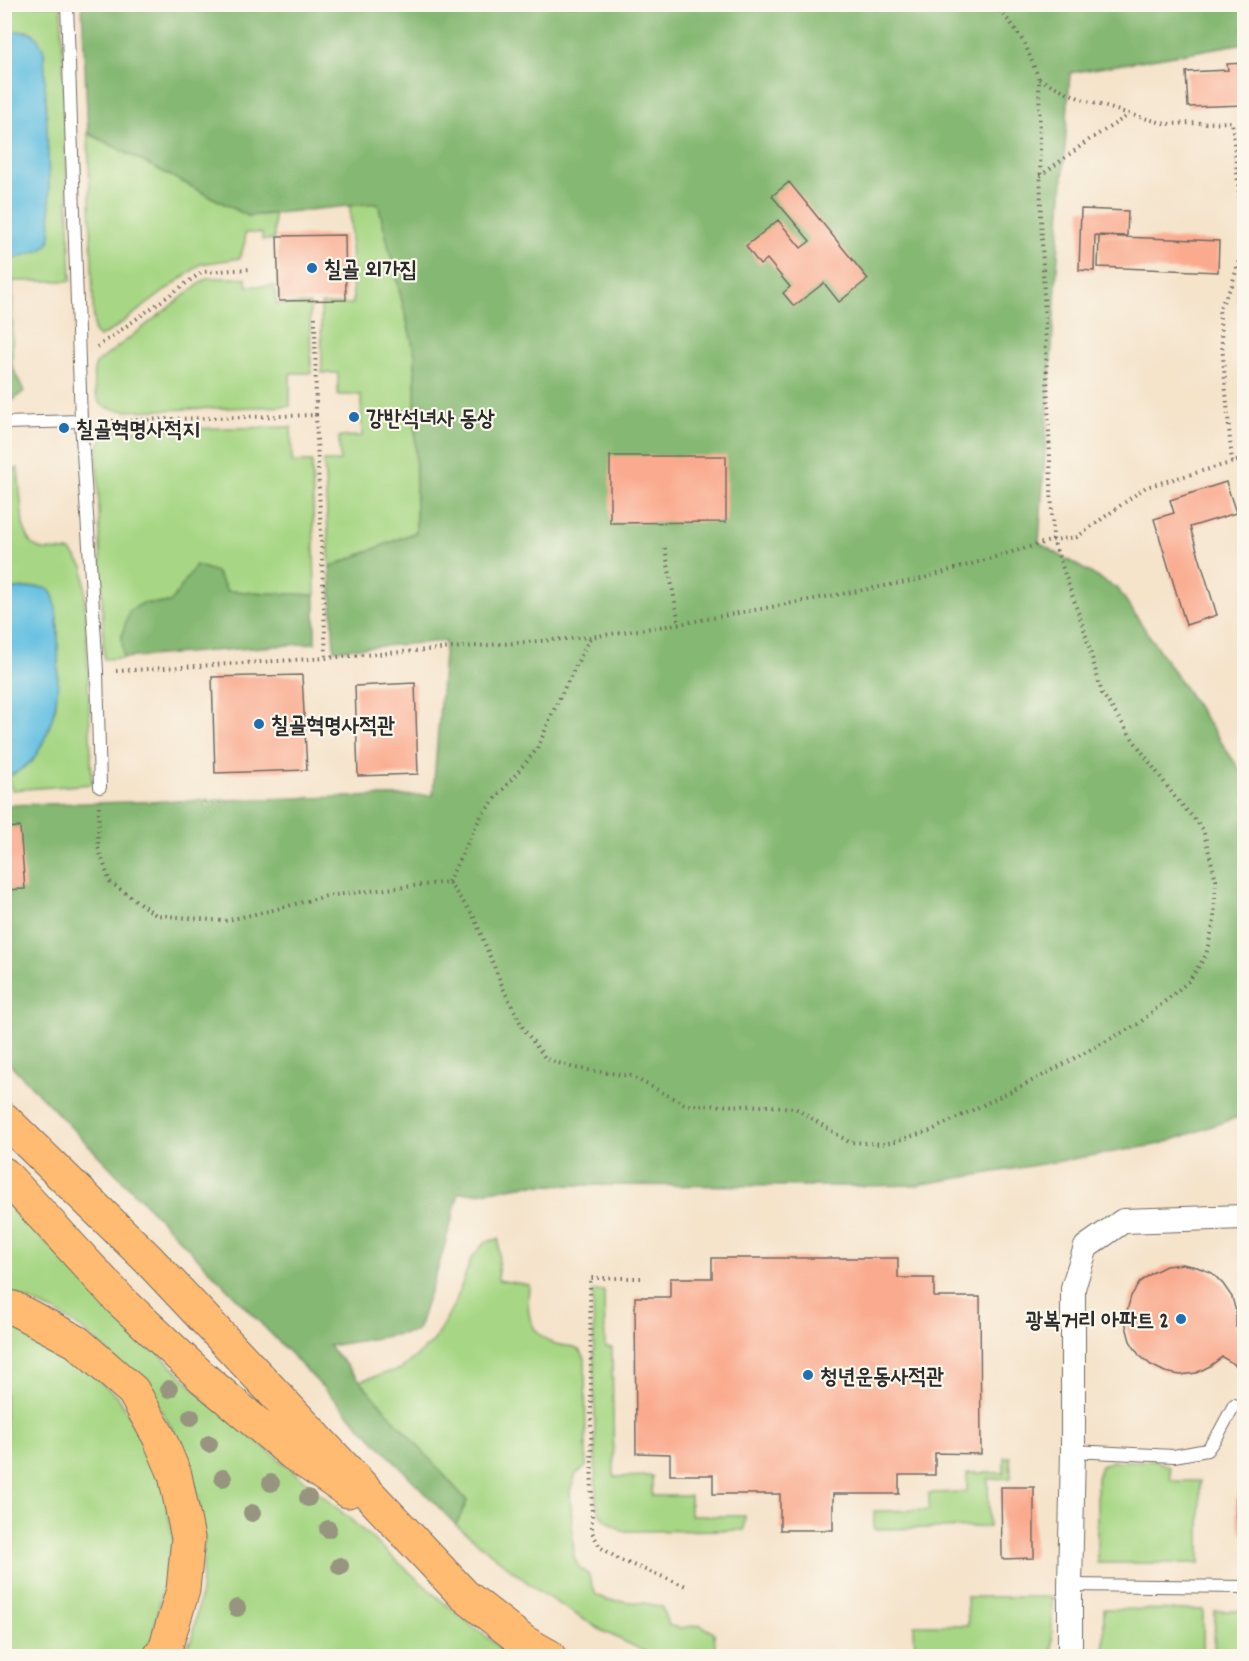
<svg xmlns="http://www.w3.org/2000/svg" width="1249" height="1661" font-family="Dekko,'Poor Story',sans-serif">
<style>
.green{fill:#a7d784;stroke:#698158;stroke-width:1.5}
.forest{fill:#85b872;stroke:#58724e;stroke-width:1.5}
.water{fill:#63c0e1;stroke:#477686;stroke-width:1.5}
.building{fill:#faab8f}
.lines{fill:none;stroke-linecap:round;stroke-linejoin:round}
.lane-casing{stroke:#726b63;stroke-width:14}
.street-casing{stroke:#726b63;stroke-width:26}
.highway-casing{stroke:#726b63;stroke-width:35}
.path{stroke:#726b63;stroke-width:4;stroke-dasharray:1.5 4.5;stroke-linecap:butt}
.lane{stroke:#fff;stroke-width:12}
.street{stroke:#fff;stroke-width:24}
.highway{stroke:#ffbb71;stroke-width:33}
.tree{fill:#97957f}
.poi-dot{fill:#1f6fb2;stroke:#fbf7ec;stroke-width:2}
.labels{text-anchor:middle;stroke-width:4.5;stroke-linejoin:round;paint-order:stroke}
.poi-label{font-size:22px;font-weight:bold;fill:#2b2b2b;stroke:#fbf7ec;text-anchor:start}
</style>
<rect width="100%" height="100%" fill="#fbf7ec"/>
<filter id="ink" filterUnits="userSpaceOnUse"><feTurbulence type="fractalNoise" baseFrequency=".0167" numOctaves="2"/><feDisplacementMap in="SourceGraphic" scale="12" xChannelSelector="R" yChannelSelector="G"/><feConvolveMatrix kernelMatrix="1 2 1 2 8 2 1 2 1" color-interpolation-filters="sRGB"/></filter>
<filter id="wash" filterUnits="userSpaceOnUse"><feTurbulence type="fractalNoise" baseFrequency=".008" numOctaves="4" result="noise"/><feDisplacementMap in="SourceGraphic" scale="24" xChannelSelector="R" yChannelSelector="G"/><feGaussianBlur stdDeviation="1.35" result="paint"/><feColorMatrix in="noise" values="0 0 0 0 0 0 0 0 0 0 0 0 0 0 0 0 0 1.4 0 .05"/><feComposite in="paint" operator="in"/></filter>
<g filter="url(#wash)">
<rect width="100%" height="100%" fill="#f5e3ca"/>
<!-- green -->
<path class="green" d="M 5,5 L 61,5 L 71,281 L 13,281 L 12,366 L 5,356 L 5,264 L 9,260 L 42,249 L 34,34 L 28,31 L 5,33 Z
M 88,133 L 248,216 L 274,214 L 274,240 L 262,240 L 262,233 L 245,233 L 245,241 L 240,258 L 201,264 L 112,330 L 99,337 L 94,332 Z
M 378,202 L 415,354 L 416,532 L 330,567 L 324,461 L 340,461 L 339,437 L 362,436 L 361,395 L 338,395 L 338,373 L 322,373 L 321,304 L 353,304 L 350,205 Z
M 207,278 L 246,278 L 247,286 L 275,286 L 276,304 L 310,304 L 311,373 L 290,373 L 290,406 L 127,411 C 103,408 96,408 94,381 C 93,374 93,369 97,363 Z
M 291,427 L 292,462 L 312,462 L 315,595 L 227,591 L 216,572 L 170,603 L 143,603 L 122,635 L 123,658 L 104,659 L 97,450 C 100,439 108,432 119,430 Z
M 18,468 L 23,525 L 31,544 L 43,550 L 71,551 L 84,568 L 92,784 L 12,790 L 8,777 L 33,761 L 50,724 L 56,705 L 58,630 L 54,599 L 38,587 L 5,590 L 5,475 Z
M 4,1201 L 196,1390 L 349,1518 L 443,1602 L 504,1651 L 515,1656 L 181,1656 L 192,1638 L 201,1591 L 204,1539 L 196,1487 L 179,1440 L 150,1392 L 83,1330 L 56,1312 L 12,1293 L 5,1292 Z
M 499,1239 L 498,1280 L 529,1285 C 527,1310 526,1331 553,1343 C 568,1349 577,1341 585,1359 L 586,1467 L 576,1474 L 570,1491 L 574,1557 L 579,1567 L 588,1574 L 596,1595 L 607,1600 L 644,1603 L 662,1607 L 668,1625 L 679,1628 L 701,1625 L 714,1633 L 715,1646 L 717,1655 L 720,1656 L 654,1656 L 601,1630 L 538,1591 L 456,1525 L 467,1501 L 359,1381 L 401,1369 L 433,1342 L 456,1301 L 471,1259 L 485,1242 Z
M 593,1291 L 604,1291 L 605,1347 L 612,1348 L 614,1477 L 652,1476 L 652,1496 L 690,1496 L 690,1516 L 745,1516 L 744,1530 L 622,1531 L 601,1516 L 596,1503 Z
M 5,1323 L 9,1324 L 67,1354 L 118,1397 L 144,1439 L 163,1485 L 173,1538 L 152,1639 L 141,1656 L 5,1656 Z
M 1004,1457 L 1010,1457 L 1011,1478 L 988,1479 L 989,1527 L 874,1529 L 874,1511 L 929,1510 L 929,1493 L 967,1492 L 967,1473 L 1004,1473 Z
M 1113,1461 L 1157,1461 L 1169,1467 L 1171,1481 L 1200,1481 L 1200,1563 L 1097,1563 L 1097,1478 L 1101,1466 Z
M 967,1597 L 1052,1597 L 1052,1656 L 915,1656 L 914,1625 L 968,1625 Z
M 1104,1609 L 1203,1610 L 1203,1656 L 1104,1656 Z
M 1215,1611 L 1244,1611 L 1244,1656 L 1214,1656 Z"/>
<!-- forest -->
<path class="forest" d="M 82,5 L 1244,5 L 1244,43 L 1070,73 L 1039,543 L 1118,589 L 1244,776 L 1244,1115 L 1161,1144 L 917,1185 L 865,1186 L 527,1185 L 477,1193 L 459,1193 L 442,1255 L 417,1331 L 329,1346 L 467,1501 L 456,1525 L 5,1059 L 4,805 L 433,795 L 445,641 L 334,650 L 330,567 L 416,532 L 415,354 L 378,203 L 248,216 L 88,133 Z
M 5,356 L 12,366 L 24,391 L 11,402 L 5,402 Z
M 196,565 L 216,572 L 227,591 L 315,595 L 315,643 L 123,658 L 122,635 L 129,611 L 143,603 L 170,603 Z"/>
<!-- water -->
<path class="water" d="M 9,31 C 31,31 35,30 44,51 L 51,235 C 51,236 49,243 48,244 C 40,255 15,254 5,264 L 4,33 Z
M 39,587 C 43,588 48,588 51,592 C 61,605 59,690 55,707 C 51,724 44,744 34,758 C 29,766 16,772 8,777 L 5,777 L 5,590 Z"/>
<g id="blocks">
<!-- building -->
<path class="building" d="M 1244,63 L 1244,105 L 1188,107 L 1186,72 L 1228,70 L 1227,64 Z
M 789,182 L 868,279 L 839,302 L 824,283 L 794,306 L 783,293 L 790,287 L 767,259 L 760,265 L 746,246 L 778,220 L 801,248 L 810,241 L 772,196 Z
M 1081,209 L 1128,211 L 1127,236 L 1095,235 L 1094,271 L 1079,270 Z
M 345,235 L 346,300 L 279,301 L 277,236 Z
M 1099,236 L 1219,241 L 1218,272 L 1098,267 Z
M 610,456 L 726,456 L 726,522 L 610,523 Z
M 1226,482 L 1236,513 L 1190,527 L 1217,615 L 1186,625 L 1154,519 L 1174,513 L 1170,500 Z
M 302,675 L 307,770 L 215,773 L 212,677 Z
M 415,683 L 418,774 L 358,776 L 355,686 Z
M 20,827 L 25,889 L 4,890 L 4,828 Z
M 712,1258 L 898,1258 L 898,1278 L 934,1278 L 934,1297 L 980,1297 L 981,1454 L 935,1453 L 935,1475 L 899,1475 L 899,1494 L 833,1494 L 833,1530 L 780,1530 L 780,1494 L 713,1494 L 713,1475 L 670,1475 L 670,1454 L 636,1453 L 635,1297 L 670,1297 L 670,1278 L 712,1278 Z
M 1182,1264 L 1197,1267 L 1212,1273 L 1223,1284 L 1232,1297 L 1236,1312 L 1236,1327 L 1244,1332 L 1244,1379 L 1238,1374 L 1241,1368 L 1222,1357 L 1210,1366 L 1196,1373 L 1180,1375 L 1165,1372 L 1151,1365 L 1139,1355 L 1130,1341 L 1126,1326 L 1127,1311 L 1131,1296 L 1140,1282 L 1152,1273 L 1166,1266 Z
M 1244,1478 L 1244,1537 L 1240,1530 L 1236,1514 L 1236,1499 L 1241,1484 Z
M 1001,1487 L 1034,1487 L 1034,1558 L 1002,1559 Z"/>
</g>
</g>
<g filter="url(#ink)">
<use href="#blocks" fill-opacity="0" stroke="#726b63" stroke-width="1.5"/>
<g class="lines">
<!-- lane casing -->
<g class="lane-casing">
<path id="lane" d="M 67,4 L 81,421 L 97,672 L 100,787
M 4,423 L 81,421
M 1073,1451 L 1174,1456 L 1207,1450 L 1219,1433 L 1234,1405
M 1070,1585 L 1244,1587"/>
</g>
<!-- street casing -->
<g class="street-casing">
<path id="street" d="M 1070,1656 L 1070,1585 L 1073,1451 L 1073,1288 L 1086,1247 L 1123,1221 L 1244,1217"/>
</g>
<!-- highway casing -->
<g class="highway-casing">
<path id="highway" d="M 4,1119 L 148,1259 L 464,1595 L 524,1642 L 549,1656
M 4,1174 L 120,1300 L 203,1378 L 292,1453 L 348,1491
M 4,1307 L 13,1308 L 77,1342 L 133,1391 L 159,1437 L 175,1475 L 188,1538 L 183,1590 L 165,1649 L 160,1656"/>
</g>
<!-- path -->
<path class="path" d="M 1039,79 L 1081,99 L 1129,114 L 1166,124 L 1232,122 L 1244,243 L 1232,285 L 1219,309 L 1232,464
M 1040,176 L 1089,140 L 1129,115
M 315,317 L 316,415
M 97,347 L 202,272 L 251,269
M 100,421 L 316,415 L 326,658
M 665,548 L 679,624
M 116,671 L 326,658 L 590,637 L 679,624 L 917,580 L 1053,540 L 1077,537 L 1146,487 L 1244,459
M 99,806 L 98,847 L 110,882 L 156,915 L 224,921 L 273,910 L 326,896 L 448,882 L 473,915 L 503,988 L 523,1028 L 546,1059 L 574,1068 L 631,1076 L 686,1105 L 771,1106 L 795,1108 L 849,1142 L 885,1144 L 930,1131 L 1038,1078 L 1138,1024 L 1189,981 L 1206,955 L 1214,921 L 1216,880 L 1203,829 L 1175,797 L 1134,741 L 1102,693 L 1084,629 L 1053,540 L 1041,215 L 1039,79 L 1025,44 L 1011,23 L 992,4
M 448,882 L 481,816 L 537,749 L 558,701 L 590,638
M 641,1278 L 590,1278 L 592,1532 L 600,1547 L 620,1560 L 686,1586"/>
<!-- lane -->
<use href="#lane" class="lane"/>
<!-- street -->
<use href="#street" class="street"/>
<!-- highway -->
<use href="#highway" class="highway"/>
</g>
<!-- trees -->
<g class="tree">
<circle cx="169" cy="1389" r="9"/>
<circle cx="191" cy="1417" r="9"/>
<circle cx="209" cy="1444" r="9"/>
<circle cx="223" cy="1478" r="9"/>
<circle cx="271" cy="1483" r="9"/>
<circle cx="308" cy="1498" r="9"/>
<circle cx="252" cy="1513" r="9"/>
<circle cx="328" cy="1529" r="9"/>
<circle cx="340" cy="1566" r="9"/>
<circle cx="237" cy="1608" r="9"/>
</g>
</g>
<!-- markers -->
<g class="poi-dot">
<circle cx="312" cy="268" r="6"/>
<circle cx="354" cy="417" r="6"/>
<circle cx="64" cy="428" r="6"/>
<circle cx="259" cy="724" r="6"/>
<circle cx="1181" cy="1319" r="6"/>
<circle cx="808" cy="1375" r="6"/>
</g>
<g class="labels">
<!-- poi labels -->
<g class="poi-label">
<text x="324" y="276">칠골 외가집</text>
<text x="366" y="425">강반석녀사 동상</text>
<text x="76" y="436">칠골혁명사적지</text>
<text x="271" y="732">칠골혁명사적관</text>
<text x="1169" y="1327" text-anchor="end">광복거리 아파트 2</text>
<text x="820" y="1383">청년운동사적관</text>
</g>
</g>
<!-- margin -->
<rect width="1249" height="1661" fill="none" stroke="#fbf7ec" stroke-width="24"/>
</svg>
